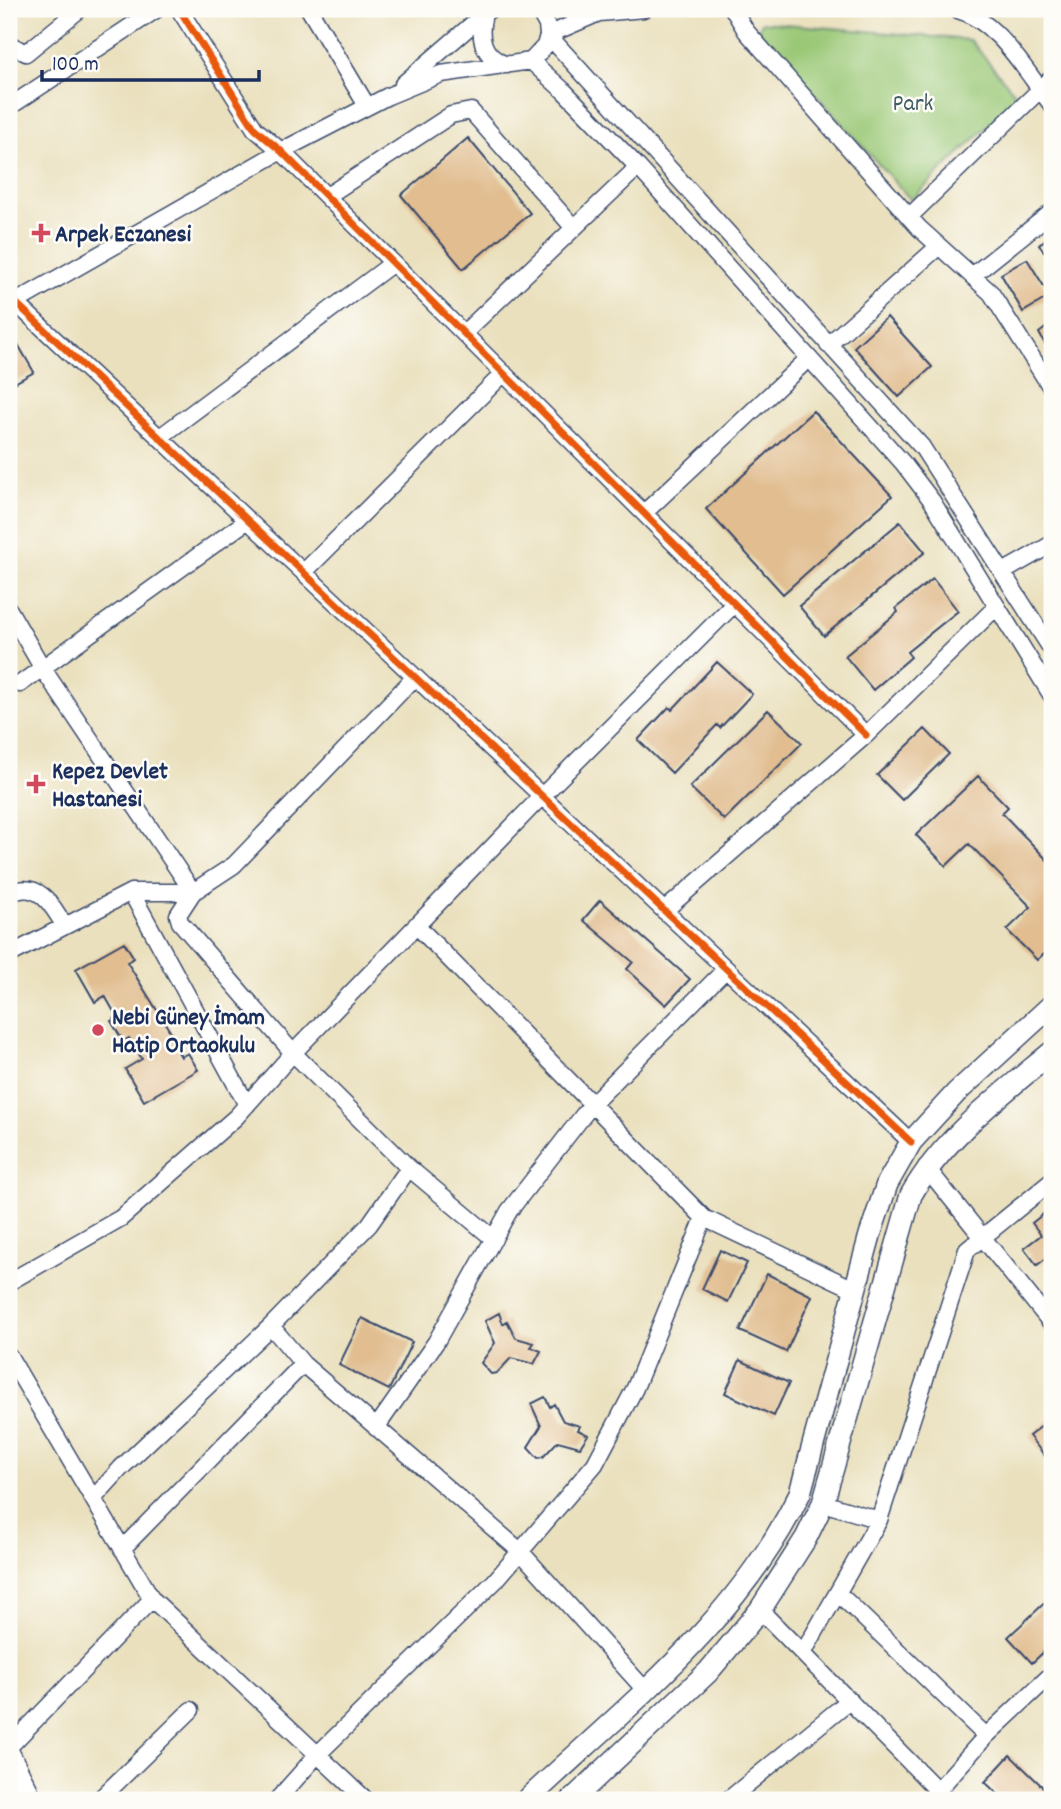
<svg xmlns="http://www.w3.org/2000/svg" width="1061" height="1809" font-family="Dekko,sans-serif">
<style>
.green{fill:#99c775;stroke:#5a7b6a;stroke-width:2}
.building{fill:#e1bd90}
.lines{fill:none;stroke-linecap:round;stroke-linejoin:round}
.minor-casing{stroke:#3a4a6c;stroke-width:19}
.major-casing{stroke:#3a4a6c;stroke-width:24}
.minor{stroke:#fff;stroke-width:16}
.major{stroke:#fff;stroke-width:21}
.cycleway-casing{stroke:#fdfcf7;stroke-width:11}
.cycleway{stroke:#e8590c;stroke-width:7}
.poi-dot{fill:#d1495b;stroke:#fdfcf7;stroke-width:2.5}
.labels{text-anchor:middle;stroke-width:5;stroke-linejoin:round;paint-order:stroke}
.park-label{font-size:24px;fill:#415d65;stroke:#fdfcf7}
.poi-label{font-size:24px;font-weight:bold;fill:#1b2f5e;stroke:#fdfcf7;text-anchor:start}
</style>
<rect width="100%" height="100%" fill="#fdfcf7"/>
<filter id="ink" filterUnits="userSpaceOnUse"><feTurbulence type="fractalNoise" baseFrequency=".0143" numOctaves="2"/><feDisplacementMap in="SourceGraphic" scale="14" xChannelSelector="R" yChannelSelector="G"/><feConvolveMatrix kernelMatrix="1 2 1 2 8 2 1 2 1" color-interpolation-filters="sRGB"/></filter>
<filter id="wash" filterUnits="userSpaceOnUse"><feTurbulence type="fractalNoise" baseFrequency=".00686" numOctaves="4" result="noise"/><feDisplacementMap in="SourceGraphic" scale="28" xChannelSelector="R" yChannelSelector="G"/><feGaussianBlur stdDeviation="1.57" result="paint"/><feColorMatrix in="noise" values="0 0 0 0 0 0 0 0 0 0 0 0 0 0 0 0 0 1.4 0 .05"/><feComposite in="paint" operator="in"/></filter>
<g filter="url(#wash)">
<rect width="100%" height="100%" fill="#eae0bd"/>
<!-- green -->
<path class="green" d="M 762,22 L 970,40 L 1018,97 L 911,200 L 758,31 Z"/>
<g id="blocks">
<!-- building -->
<path class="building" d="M 468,138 L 530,213 L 463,269 L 401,195 Z
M 1052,233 L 1052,261 L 1039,245 Z
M 1027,259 L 1050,296 L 1023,312 L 1001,274 Z
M 887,317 L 932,367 L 899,397 L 854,347 Z
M 1052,323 L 1052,357 L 1039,333 Z
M 9,329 L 34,372 L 9,386 Z
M 813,411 L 892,496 L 783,594 L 706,509 Z
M 900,522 L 925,552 L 824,636 L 799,606 Z
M 933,579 L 958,611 L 907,652 L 911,657 L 873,690 L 845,656 L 898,612 L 896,608 Z
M 717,662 L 752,694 L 720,728 L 717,725 L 672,773 L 638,740 L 669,707 L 672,710 Z
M 768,710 L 802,743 L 724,820 L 690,787 Z
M 925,729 L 949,754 L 902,800 L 877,775 Z
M 978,776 L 1008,807 L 1002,813 L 1052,865 L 1052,946 L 1037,960 L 1007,930 L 1031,907 L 969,844 L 946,866 L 916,835 Z
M 600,900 L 690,979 L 666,1005 L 627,969 L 633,962 L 583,920 Z
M 124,942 L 134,958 L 127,962 L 173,1036 L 170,1038 L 181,1057 L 188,1053 L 198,1070 L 144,1101 L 125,1069 L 142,1059 L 129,1038 L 123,1041 L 111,1021 L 117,1017 L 105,996 L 95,1002 L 76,969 Z
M 1052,1207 L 1052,1254 L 1037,1265 L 1024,1248 L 1041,1235 L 1032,1223 Z
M 720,1250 L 747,1263 L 728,1302 L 702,1289 Z
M 767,1274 L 812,1296 L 786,1352 L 740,1331 Z
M 499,1313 L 503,1324 L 507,1321 L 516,1338 L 534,1343 L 531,1347 L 541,1351 L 534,1364 L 511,1358 L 497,1373 L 491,1374 L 481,1363 L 495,1343 L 485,1321 Z
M 362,1318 L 412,1342 L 389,1390 L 339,1365 Z
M 740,1360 L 789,1383 L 774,1416 L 725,1393 Z
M 545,1397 L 550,1407 L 554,1404 L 563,1421 L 580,1426 L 578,1430 L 588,1435 L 580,1447 L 558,1441 L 543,1457 L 538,1458 L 528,1447 L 541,1426 L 531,1404 Z
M 1052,1418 L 1052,1465 L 1029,1436 Z
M 1052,1596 L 1052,1644 L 1032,1663 L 1008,1637 Z
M 1010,1755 L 1052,1796 L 1052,1800 L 1004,1800 L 985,1782 Z"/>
</g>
</g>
<g filter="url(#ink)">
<use href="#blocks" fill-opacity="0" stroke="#3a4a6c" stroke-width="2"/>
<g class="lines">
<!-- minor casing -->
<g class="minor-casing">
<path id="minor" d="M 179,9 L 255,129 L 281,151 L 866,735
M 309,9 L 367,106
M 733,9 L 746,31 L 919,228 L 991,293 L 1052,389
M 955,9 C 998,20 1025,71 1052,105
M 599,13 L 644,9
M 484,14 C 478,37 482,57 507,65
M 548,35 L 922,447 L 1052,650
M 548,35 L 599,13 L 562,9
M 9,44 L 26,53 L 80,9
M 531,61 L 564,91 L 638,167 L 903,463 L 932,501 L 1052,696
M 403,84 L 490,9
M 9,107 L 157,9
M 327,196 L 451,115 L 471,111 L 574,228
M 909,217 L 1052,78
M 972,276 L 1052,212
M 9,292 L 15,302 L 911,1142
M 9,306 L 281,151 L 388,96 L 441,74 L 531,61 L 545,46 L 548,35 L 547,25 L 538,9
M 464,333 L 638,167
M 828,345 L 939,246
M 160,437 L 393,263
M 644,513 L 809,358
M 304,572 L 504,373
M 1003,572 L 1052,544
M 9,610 L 43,669 L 193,892 L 178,915 L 180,922 L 293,1053 L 409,1168 L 494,1239
M 20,684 L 248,520
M 131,892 L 247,1105
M 9,894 C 37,879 51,903 64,925
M 664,911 L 866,735 L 990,613
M 416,925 L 704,1218 L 856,1290
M 9,955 L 131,892 L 193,892 L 234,865 L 415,677
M 926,1167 L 1052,1324
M 9,1282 L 121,1218 L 236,1117 L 293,1053 L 542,796 L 734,604
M 271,1326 L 303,1364 L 520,1551 L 646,1691
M 9,1356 L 152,1599 L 366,1800
M 376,1428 L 436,1342 L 509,1211 L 592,1104 L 726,969
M 93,1499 L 121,1468 L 271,1326 L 369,1225 L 409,1168
M 823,1503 L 879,1520
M 122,1549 L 303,1364
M 839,1594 L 986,1736
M 760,1610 L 947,1800
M 803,1653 L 879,1520 L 967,1250 L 1052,1181
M 9,1747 L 152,1599
M 99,1800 L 191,1710
M 277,1800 L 317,1755 L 495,1581 L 595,1464 L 635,1388 L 704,1218
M 728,1800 L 850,1700
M 929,1800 L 986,1736 L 1052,1674"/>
</g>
<!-- major casing -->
<g class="major-casing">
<path id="major" d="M 9,1754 L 32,1800
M 527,1800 C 627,1706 739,1620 800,1493 L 870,1235 L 887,1184 L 911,1142 L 956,1093 L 1052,1005
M 572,1800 L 708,1672 L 760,1610 L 806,1538 L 823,1503 L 911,1195 C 944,1137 1002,1094 1052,1052"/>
</g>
<!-- minor -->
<use href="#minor" class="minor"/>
<!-- major -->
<use href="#major" class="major"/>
<!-- cycleway casing -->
<g class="cycleway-casing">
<path id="cycleway" d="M 179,9 L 255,129 L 281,151 L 866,735
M 9,292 L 15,302 L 911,1142"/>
</g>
<!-- cycleway -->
<use href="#cycleway" class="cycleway"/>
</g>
</g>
<!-- markers -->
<g class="poi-dot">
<path d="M37.5 222.5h7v7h7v7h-7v7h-7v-7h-7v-7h7z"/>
<path d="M32.5 773.5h7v7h7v7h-7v7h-7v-7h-7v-7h7z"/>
<circle cx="98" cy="1030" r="7"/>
</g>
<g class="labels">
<!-- park labels -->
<g class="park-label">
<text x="913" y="110">Park</text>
</g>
<!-- poi labels -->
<g class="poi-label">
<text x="55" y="241">Arpek Eczanesi</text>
<text x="52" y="778">Kepez Devlet<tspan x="52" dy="28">Hastanesi</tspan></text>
<text x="112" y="1024">Nebi Güney İmam<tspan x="112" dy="28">Hatip Ortaokulu</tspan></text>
</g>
</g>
<!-- margin -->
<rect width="1061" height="1809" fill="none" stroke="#fdfcf7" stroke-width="35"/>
<!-- scale -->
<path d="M42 70v10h217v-10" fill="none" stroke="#1b2f5e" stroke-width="3.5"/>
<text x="52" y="70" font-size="21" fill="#1b2f5e" stroke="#fdfcf7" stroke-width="5" paint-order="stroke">100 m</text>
</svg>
